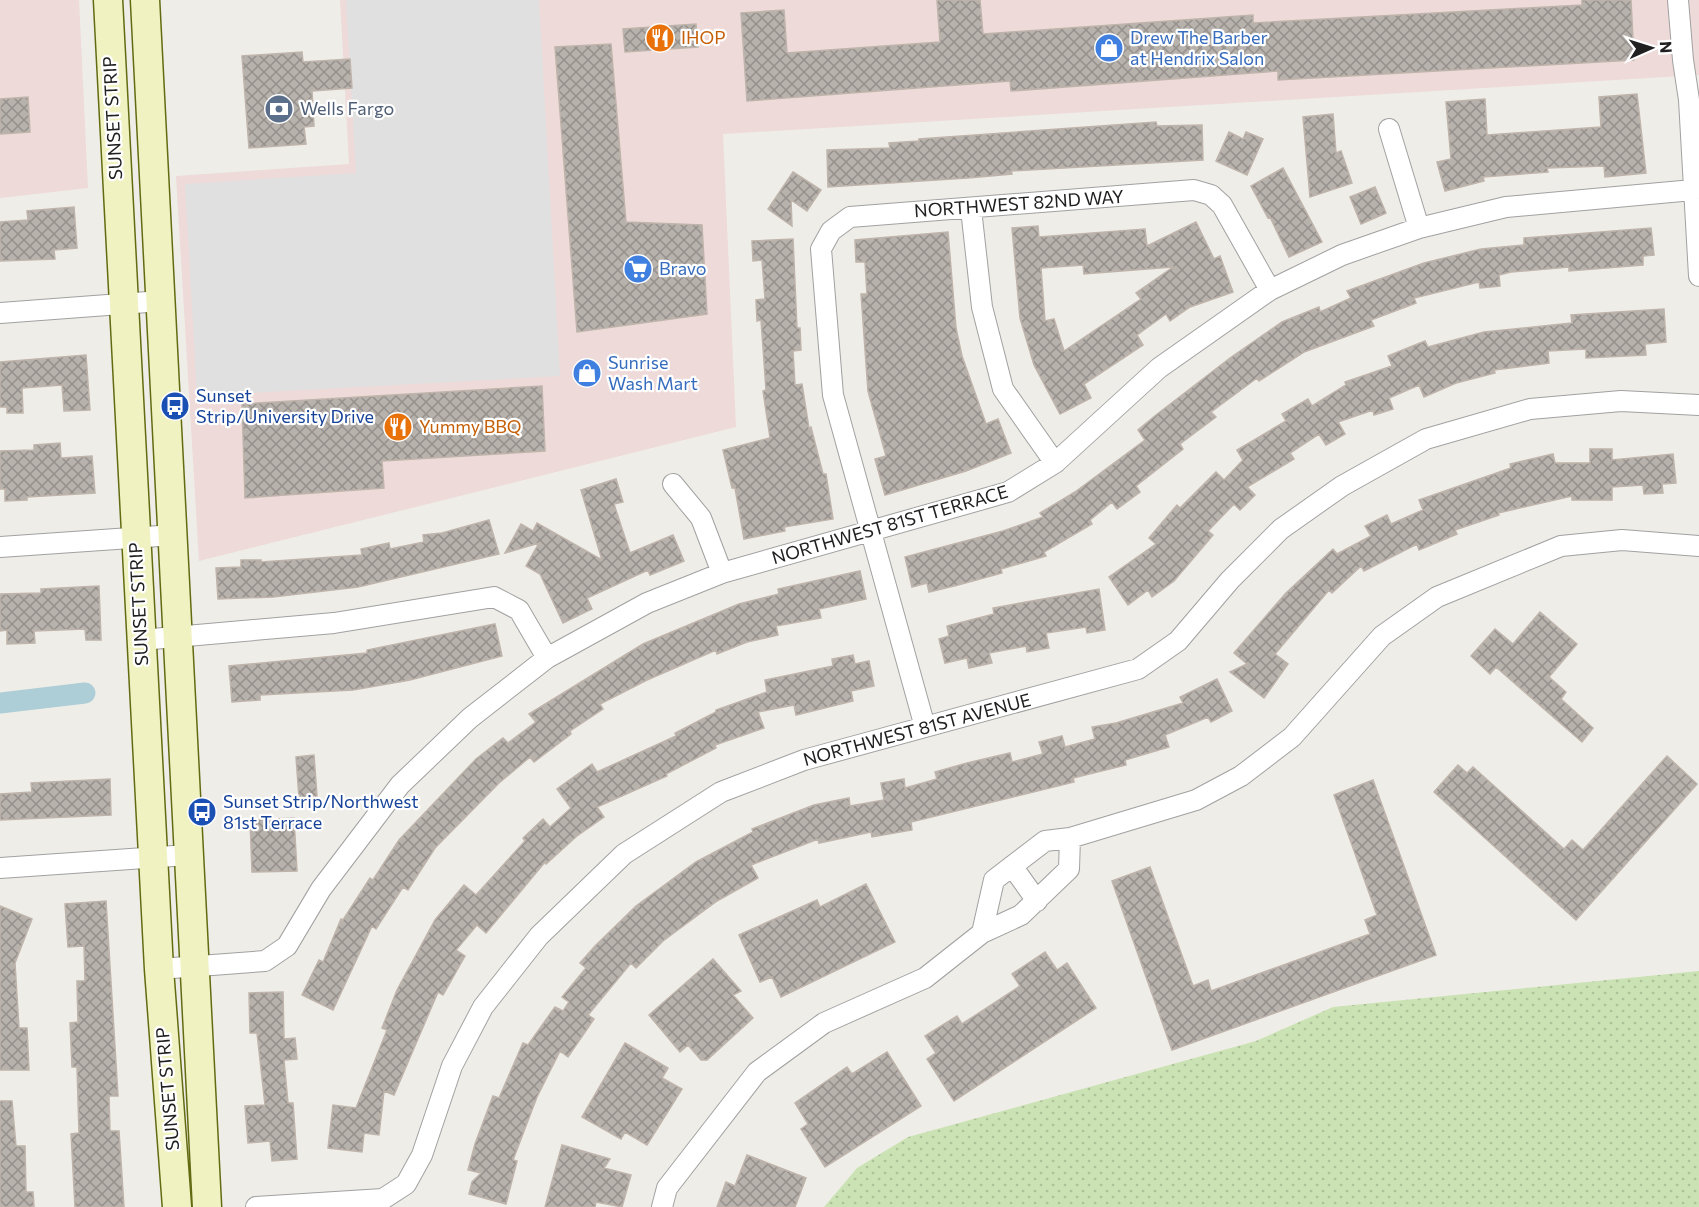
<svg xmlns="http://www.w3.org/2000/svg" width="1699" height="1207" font-family="Commissioner,sans-serif">
<style>
.commercial{fill:#eedad9}
.grass{fill:url(#grass-dots)}
.parking{fill:#e0e0e0}
.lines{fill:none;stroke-linecap:round;stroke-linejoin:round}
.canal{stroke:#adced7;stroke-width:21}
.building{fill:url(#building-cross-hatch);stroke:#bfb4ab;stroke-width:1.5;fill-rule:evenodd}
.street-casing{stroke:#a1a1a1;stroke-width:22}
.secondary-casing{stroke:#626b12;stroke-width:31}
.street{stroke:#fff;stroke-width:20}
.secondary{stroke:#f0f2c2;stroke-width:28}
.labels{text-anchor:middle;stroke-width:4.5;stroke-linejoin:round;paint-order:stroke}
.food-label{font-size:18px;fill:#c56008;stroke:#fff;text-anchor:start}
.shop-label{font-size:18px;fill:#366cbe;stroke:#fff;text-anchor:start}
.service-label{font-size:18px;fill:#4e5e75;stroke:#fff;text-anchor:start}
.street-label{font-size:18px;fill:#202020;stroke:#fff}
.transit-label{font-size:18px;fill:#164399;stroke:#fff;text-anchor:start}
</style>
<defs>
<pattern id="grass-dots" width="8" height="8" patternUnits="userSpaceOnUse" patternTransform="scale(1.5)"><rect width="8" height="8" fill="#cbe3b4"/><path d="M2 2h.1M6 6h.1" fill="none" stroke="#aec29a" stroke-width="1.8" stroke-linecap="round"/></pattern>
<pattern id="building-cross-hatch" width="8" height="8" patternUnits="userSpaceOnUse" patternTransform="scale(1.5)"><rect width="8" height="8" fill="#b8b2ad"/><path d="M0 0l8 8M0 8l8-8" fill="none" stroke="#95908c"/></pattern>
</defs>
<rect width="100%" height="100%" fill="#efede7"/>
<!-- commercial -->
<path class="commercial" d="M 0,0 L 79,0 L 88,188 L 0,198 Z
M 340,0 L 1699,0 L 1699,75 L 723,134 L 736,427 L 199,561 L 176,176 L 349,164 Z"/>
<!-- grass -->
<path class="grass" d="M 1699,971 L 1699,1207 L 824,1207 L 857,1168 L 908,1137 L 1256,1041 L 1333,1007 Z"/>
<!-- parking -->
<path class="parking" d="M 346,0 L 539,0 L 560,376 L 197,396 L 185,184 L 356,173 Z"/>
<g class="lines">
<!-- canal -->
<path class="canal" d="M 0,703 L 85,693"/>
</g>
<!-- building -->
<path class="building" d="M 937,0 L 980,0 L 983,34 L 1253,15 L 1253,23 L 1582,5 L 1582,0 L 1631,0 L 1634,60 L 1278,80 L 1278,71 L 1011,91 L 1010,81 L 747,101 L 741,13 L 784,10 L 787,53 L 940,42 Z
M 696,24 L 698,47 L 625,52 L 623,29 Z
M 611,44 L 626,222 L 702,225 L 707,314 L 577,332 L 555,47 Z
M 302,52 L 303,62 L 350,59 L 352,88 L 312,91 L 314,126 L 304,127 L 306,144 L 249,148 L 242,56 Z
M 1637,94 L 1646,173 L 1605,177 L 1604,166 L 1547,168 L 1548,172 L 1483,177 L 1484,181 L 1445,191 L 1437,162 L 1451,159 L 1446,102 L 1485,99 L 1487,135 L 1601,127 L 1599,97 Z
M 28,97 L 30,132 L 0,134 L 0,99 Z
M 1333,114 L 1336,153 L 1341,151 L 1352,183 L 1310,197 L 1303,117 Z
M 1156,122 L 1157,126 L 1202,125 L 1203,160 L 1011,171 L 1012,174 L 968,178 L 828,187 L 827,150 L 890,148 L 889,143 L 919,141 L 919,139 Z
M 1229,132 L 1243,139 L 1246,132 L 1263,139 L 1247,175 L 1216,161 Z
M 1283,168 L 1322,242 L 1289,257 L 1270,217 L 1268,218 L 1251,186 Z
M 793,172 L 821,190 L 807,211 L 791,200 L 792,226 L 768,209 Z
M 1375,187 L 1386,213 L 1361,224 L 1350,197 Z
M 74,207 L 77,248 L 54,250 L 55,259 L 0,261 L 0,222 L 28,220 L 27,211 Z
M 1196,222 L 1214,259 L 1220,256 L 1233,292 L 1190,307 L 1170,321 L 1166,314 L 1137,335 L 1143,345 L 1084,384 L 1091,398 L 1060,414 L 1034,365 L 1020,318 L 1012,228 L 1038,226 L 1039,237 L 1145,229 L 1147,246 ZM 1083,265 L 1084,274 L 1173,267 L 1136,293 L 1141,299 L 1064,351 L 1054,319 L 1045,321 L 1041,268 Z
M 1651,228 L 1654,255 L 1643,256 L 1643,265 L 1569,271 L 1569,267 L 1511,272 L 1499,275 L 1500,286 L 1480,288 L 1479,282 L 1414,298 L 1416,303 L 1371,320 L 1374,326 L 1304,352 L 1259,381 L 1257,378 L 1211,412 L 1216,417 L 1180,444 L 1183,449 L 1136,486 L 1140,492 L 1117,509 L 1112,502 L 1090,520 L 1092,524 L 1044,552 L 1046,556 L 1001,569 L 1002,573 L 958,585 L 929,592 L 927,583 L 912,587 L 905,557 L 1003,531 L 1043,517 L 1040,513 L 1075,492 L 1145,440 L 1138,430 L 1156,415 L 1230,358 L 1282,322 L 1319,307 L 1320,312 L 1351,298 L 1347,291 L 1424,263 L 1481,249 L 1524,245 L 1524,238 Z
M 948,232 L 956,328 L 962,356 L 986,424 L 998,419 L 1011,453 L 966,471 L 885,495 L 875,459 L 886,456 L 868,391 L 861,294 L 867,294 L 865,262 L 856,262 L 855,240 Z
M 793,239 L 797,328 L 800,328 L 801,350 L 793,351 L 795,385 L 802,384 L 809,428 L 811,427 L 823,474 L 826,474 L 833,519 L 784,527 L 785,531 L 744,539 L 735,488 L 732,488 L 723,450 L 770,438 L 763,391 L 766,390 L 761,320 L 757,321 L 756,300 L 765,299 L 762,260 L 753,261 L 752,241 Z
M 1664,309 L 1666,342 L 1645,344 L 1646,355 L 1586,358 L 1586,349 L 1548,351 L 1549,363 L 1494,370 L 1495,373 L 1456,383 L 1424,397 L 1419,385 L 1389,398 L 1393,409 L 1374,415 L 1373,410 L 1338,422 L 1345,434 L 1326,445 L 1319,434 L 1290,453 L 1294,459 L 1247,487 L 1255,495 L 1240,510 L 1234,504 L 1208,531 L 1213,535 L 1174,581 L 1152,597 L 1148,590 L 1128,605 L 1109,577 L 1156,544 L 1149,538 L 1177,505 L 1180,508 L 1216,472 L 1224,480 L 1243,460 L 1237,450 L 1286,421 L 1282,414 L 1308,399 L 1312,406 L 1346,385 L 1345,382 L 1392,366 L 1388,356 L 1425,341 L 1428,347 L 1484,332 L 1572,323 L 1571,315 Z
M 86,355 L 90,410 L 64,411 L 62,385 L 22,388 L 23,413 L 7,413 L 7,407 L 0,407 L 0,362 Z
M 542,386 L 545,451 L 382,461 L 384,488 L 245,498 L 242,404 Z
M 60,443 L 61,458 L 92,456 L 95,493 L 27,497 L 27,500 L 5,501 L 5,489 L 0,489 L 0,451 L 34,450 L 34,445 Z
M 1590,449 L 1612,449 L 1612,460 L 1673,454 L 1676,483 L 1662,484 L 1663,493 L 1644,494 L 1643,485 L 1612,487 L 1612,500 L 1572,500 L 1572,496 L 1498,513 L 1499,515 L 1455,530 L 1457,534 L 1419,550 L 1417,544 L 1364,571 L 1361,566 L 1332,593 L 1329,590 L 1275,654 L 1288,664 L 1264,698 L 1230,672 L 1247,664 L 1234,653 L 1286,593 L 1333,549 L 1337,554 L 1371,536 L 1365,526 L 1387,515 L 1391,524 L 1423,510 L 1419,500 L 1511,468 L 1510,464 L 1553,454 L 1555,463 L 1590,463 Z
M 616,479 L 623,502 L 614,504 L 630,553 L 673,535 L 684,561 L 650,575 L 648,570 L 587,598 L 592,609 L 563,623 L 540,574 L 526,566 L 539,543 L 505,553 L 521,524 L 533,531 L 537,523 L 602,560 L 581,490 Z
M 489,520 L 499,554 L 358,587 L 273,597 L 218,599 L 216,568 L 241,567 L 241,560 L 261,560 L 261,562 L 362,555 L 361,549 L 389,543 L 390,549 L 424,542 L 423,535 L 442,533 Z
M 860,571 L 866,599 L 819,609 L 821,618 L 776,626 L 778,635 L 747,642 L 717,654 L 716,650 L 647,680 L 600,704 L 603,709 L 570,731 L 571,734 L 534,762 L 530,757 L 499,783 L 435,848 L 408,890 L 403,887 L 376,929 L 372,926 L 333,1010 L 302,995 L 319,960 L 323,962 L 341,919 L 343,920 L 370,878 L 373,880 L 399,840 L 476,759 L 503,738 L 508,743 L 536,722 L 529,714 L 643,644 L 739,604 L 779,594 L 778,589 Z
M 99,586 L 101,640 L 86,640 L 85,629 L 34,631 L 35,643 L 7,644 L 7,630 L 0,631 L 0,594 L 41,593 L 41,589 Z
M 1099,589 L 1105,630 L 1087,633 L 1086,627 L 1046,633 L 1049,648 L 1027,652 L 1026,646 L 989,653 L 992,663 L 969,668 L 967,658 L 945,663 L 939,639 L 949,636 L 947,626 L 994,614 L 993,608 Z
M 1540,612 L 1577,644 L 1549,677 L 1566,692 L 1561,699 L 1593,728 L 1582,742 L 1496,667 L 1490,674 L 1471,656 L 1495,629 L 1513,644 Z
M 495,624 L 502,656 L 410,680 L 353,690 L 260,695 L 260,700 L 232,702 L 229,666 L 367,653 L 367,650 Z
M 853,655 L 855,664 L 869,661 L 874,686 L 851,691 L 853,701 L 796,715 L 794,705 L 758,712 L 764,728 L 715,745 L 716,748 L 666,774 L 667,776 L 597,807 L 604,817 L 577,836 L 546,864 L 545,862 L 486,933 L 477,925 L 456,950 L 465,956 L 443,995 L 438,992 L 394,1095 L 384,1091 L 379,1135 L 364,1133 L 362,1152 L 328,1148 L 333,1105 L 356,1108 L 387,1030 L 382,1028 L 397,990 L 435,920 L 464,885 L 476,895 L 525,841 L 523,838 L 543,819 L 550,827 L 571,808 L 557,789 L 592,764 L 597,772 L 676,736 L 675,733 L 716,712 L 716,710 L 767,692 L 765,680 L 833,666 L 832,659 Z
M 1217,679 L 1232,711 L 1211,722 L 1208,717 L 1165,735 L 1169,747 L 1125,760 L 1126,765 L 1073,778 L 1074,782 L 911,822 L 912,830 L 872,837 L 871,832 L 819,843 L 818,839 L 751,865 L 758,878 L 717,901 L 663,941 L 636,968 L 631,963 L 588,1015 L 594,1019 L 568,1057 L 560,1051 L 537,1097 L 513,1160 L 517,1161 L 506,1204 L 469,1194 L 472,1182 L 481,1173 L 468,1170 L 475,1144 L 493,1096 L 499,1098 L 523,1043 L 528,1045 L 555,1007 L 563,1011 L 569,1002 L 562,997 L 586,968 L 580,963 L 595,946 L 636,906 L 696,862 L 753,832 L 752,829 L 814,805 L 849,798 L 850,806 L 884,800 L 881,783 L 904,779 L 905,788 L 937,779 L 935,772 L 967,763 L 1010,753 L 1012,762 L 1043,754 L 1039,742 L 1062,736 L 1065,747 L 1095,739 L 1092,727 L 1116,723 L 1183,703 L 1180,697 Z
M 314,755 L 317,796 L 299,798 L 296,757 Z
M 1667,756 L 1697,784 L 1576,920 L 1434,792 L 1458,765 L 1467,773 L 1473,767 L 1564,849 L 1572,840 L 1583,850 Z
M 110,779 L 111,815 L 0,820 L 0,794 L 32,792 L 31,783 Z
M 1373,780 L 1436,955 L 1172,1050 L 1112,881 L 1150,867 L 1193,986 L 1208,980 L 1211,991 L 1370,934 L 1365,920 L 1377,915 L 1334,795 Z
M 294,818 L 297,871 L 252,872 L 250,820 Z
M 866,884 L 895,942 L 781,997 L 772,977 L 760,982 L 739,935 L 817,900 L 820,907 Z
M 106,901 L 118,1096 L 109,1096 L 110,1131 L 119,1131 L 124,1207 L 75,1207 L 71,1134 L 79,1133 L 77,1067 L 72,1067 L 70,1023 L 78,1022 L 77,981 L 85,981 L 84,946 L 68,947 L 65,904 Z
M 0,906 L 32,919 L 15,963 L 19,1028 L 27,1028 L 29,1070 L 0,1070 Z
M 1045,952 L 1057,970 L 1067,963 L 1096,1008 L 954,1101 L 927,1059 L 936,1053 L 925,1036 L 957,1016 L 962,1024 L 1020,986 L 1012,974 Z
M 713,959 L 741,991 L 733,995 L 753,1018 L 707,1060 L 701,1060 L 688,1045 L 680,1052 L 649,1015 Z
M 283,992 L 284,1039 L 295,1038 L 297,1059 L 284,1060 L 288,1103 L 293,1103 L 297,1159 L 272,1161 L 270,1141 L 248,1143 L 245,1106 L 265,1105 L 257,1033 L 250,1033 L 249,993 Z
M 625,1043 L 668,1068 L 662,1078 L 682,1089 L 647,1145 L 625,1132 L 621,1139 L 582,1117 Z
M 887,1052 L 921,1106 L 825,1167 L 801,1129 L 808,1124 L 795,1103 L 847,1067 L 852,1074 Z
M 0,1101 L 12,1101 L 16,1146 L 25,1146 L 26,1192 L 33,1192 L 34,1207 L 0,1207 Z
M 562,1145 L 610,1159 L 604,1168 L 631,1175 L 622,1207 L 596,1202 L 595,1207 L 545,1207 Z
M 747,1155 L 806,1178 L 795,1207 L 717,1207 L 726,1182 L 735,1186 Z"/>
<g class="lines">
<!-- street casing -->
<g class="street-casing">
<path id="street" d="M 1678,0 L 1683,60 L 1689,100 L 1699,276
M 1389,129 L 1419,228
M 971,209 L 982,307 L 1003,389 L 1055,463
M 0,313 L 161,301
M 673,484 L 701,518 L 722,573
M 0,547 L 174,535
M 141,640 L 334,623 L 494,597 L 519,610 L 547,658
M 925,727 L 833,395 L 821,249 L 831,231 L 850,217 L 1194,190 L 1211,195 L 1222,205 L 1270,290
M 1012,866 L 1037,901
M 0,868 L 188,855
M 982,933 L 994,880 L 1045,841 L 1070,838 L 1196,800 L 1241,776 L 1292,737 L 1382,636 L 1437,597 L 1561,546 L 1622,540 L 1699,546
M 159,969 L 265,961 L 287,946 L 321,889 L 400,785 L 470,718 L 547,658 L 647,603 L 722,573 L 1008,492 L 1055,463 L 1159,368 L 1270,290 L 1342,255 L 1419,228 L 1506,207 L 1693,190
M 256,1207 L 383,1199 L 406,1184 L 422,1155 L 452,1066 L 483,1007 L 539,936 L 624,854 L 721,792 L 804,760 L 1138,669 L 1178,641 L 1230,580 L 1281,529 L 1342,486 L 1426,439 L 1530,409 L 1621,401 L 1699,405
M 662,1207 L 667,1188 L 757,1072 L 824,1023 L 925,978 L 982,933 L 1021,915 L 1069,869 L 1070,838"/>
</g>
<!-- secondary casing -->
<g class="secondary-casing">
<path id="secondary" d="M 108,0 L 159,969 L 177,1207
M 145,0 L 207,1207"/>
</g>
<!-- street -->
<use href="#street" class="street"/>
<!-- secondary -->
<use href="#secondary" class="secondary"/>
</g>
<!-- icons -->
<defs>
<g id="restaurant-disc" transform="scale(1.5)"><circle r="9.5" fill="#e8710a" stroke="#fff"/><path d="M-5-6h1v4h1v-4h1v4h1v-4h1v5L-1.5 .5V6h-2V.5L-5-1ZM5-6V6H3V1.5H1.5Q1.5-4 5-6Z" fill="#fff"/></g>
<g id="shop-disc" transform="scale(1.5)"><circle r="9.5" fill="#3f7fe0" stroke="#fff"/><path d="M-5-2.5h2.3a2.7 3.5 0 0 1 5.4 0H5L5.5 6h-11ZM-1.5-2.5h3a1.5 2.3 0 0 0-3 0Z" fill="#fff"/></g>
<g id="bank-disc" transform="scale(1.5)"><circle r="9.5" fill="#5c6f8a" stroke="#fff"/><path d="M-6-4H6V4H-6ZM0-2.3a2.3 2.3 0 1 0 0 4.6a2.3 2.3 0 1 0 0-4.6Z" fill="#fff"/></g>
<g id="supermarket-disc" transform="scale(1.5)"><circle r="9.5" fill="#3f7fe0" stroke="#fff"/><path d="M-6-5.5h2.5l.6 2H6L4.5 2H-2.5L-4.4-4H-6ZM-1.5 3.2a1.3 1.3 0 1 0 .1 0ZM3 3.2a1.3 1.3 0 1 0 .1 0Z" fill="#fff"/></g>
<g id="bus-disc" transform="scale(1.5)"><circle r="9.5" fill="#1a4fb4" stroke="#fff"/><path d="M-5-6H5V4H4V6H2V4H-2V6H-4V4H-5ZM-3.5-4V0h7V-4ZM-3.5 1.2v1.5H-2V1.2ZM2 1.2v1.5H3.5V1.2Z" fill="#fff"/></g>
</defs>
<g fill-rule="evenodd">
<use href="#restaurant-disc" x="660" y="38"/>
<use href="#shop-disc" x="1109" y="48"/>
<use href="#bank-disc" x="279" y="109"/>
<use href="#supermarket-disc" x="638" y="269"/>
<use href="#shop-disc" x="587" y="373"/>
<use href="#bus-disc" x="175" y="406"/>
<use href="#restaurant-disc" x="398" y="427"/>
<use href="#bus-disc" x="202" y="812"/>
</g>
<g class="labels">
<!-- food labels -->
<g class="food-label">
<text x="681" y="44">IHOP</text>
<text x="419" y="433">Yummy BBQ</text>
</g>
<!-- shop labels -->
<g class="shop-label">
<text x="1130" y="44">Drew The Barber<tspan x="1130" dy="21">at Hendrix Salon</tspan></text>
<text x="659" y="275">Bravo</text>
<text x="608" y="369">Sunrise<tspan x="608" dy="21">Wash Mart</tspan></text>
</g>
<!-- service labels -->
<g class="service-label">
<text x="300" y="115">Wells Fargo</text>
</g>
<!-- street labels -->
<g class="street-label">
<text transform="translate(113 118) rotate(-93)" y="6">SUNSET STRIP</text>
<text transform="translate(1019 204) rotate(-4)" y="6">NORTHWEST 82ND WAY</text>
<text transform="translate(890 525) rotate(-16)" y="6">NORTHWEST 81ST TERRACE</text>
<text transform="translate(139 604) rotate(-93)" y="6">SUNSET STRIP</text>
<text transform="translate(917 730) rotate(-15)" y="6">NORTHWEST 81ST AVENUE</text>
<text transform="translate(168 1089) rotate(-95)" y="6">SUNSET STRIP</text>
</g>
<!-- transit labels -->
<g class="transit-label">
<text x="196" y="402">Sunset<tspan x="196" dy="21">Strip/University Drive</tspan></text>
<text x="223" y="808">Sunset Strip/Northwest<tspan x="223" dy="21">81st Terrace</tspan></text>
</g>
</g>
<!-- north arrow -->
<g transform="translate(1651 48) rotate(87)" stroke="#ffffff" stroke-width="4.5" paint-order="stroke">
<path d="M0-4.5L10 22L0 15L-10 22Z" fill="#202020"/>
<text y="-9" font-size="16" font-weight="bold" text-anchor="middle" fill="#202020">N</text>
</g>
</svg>
